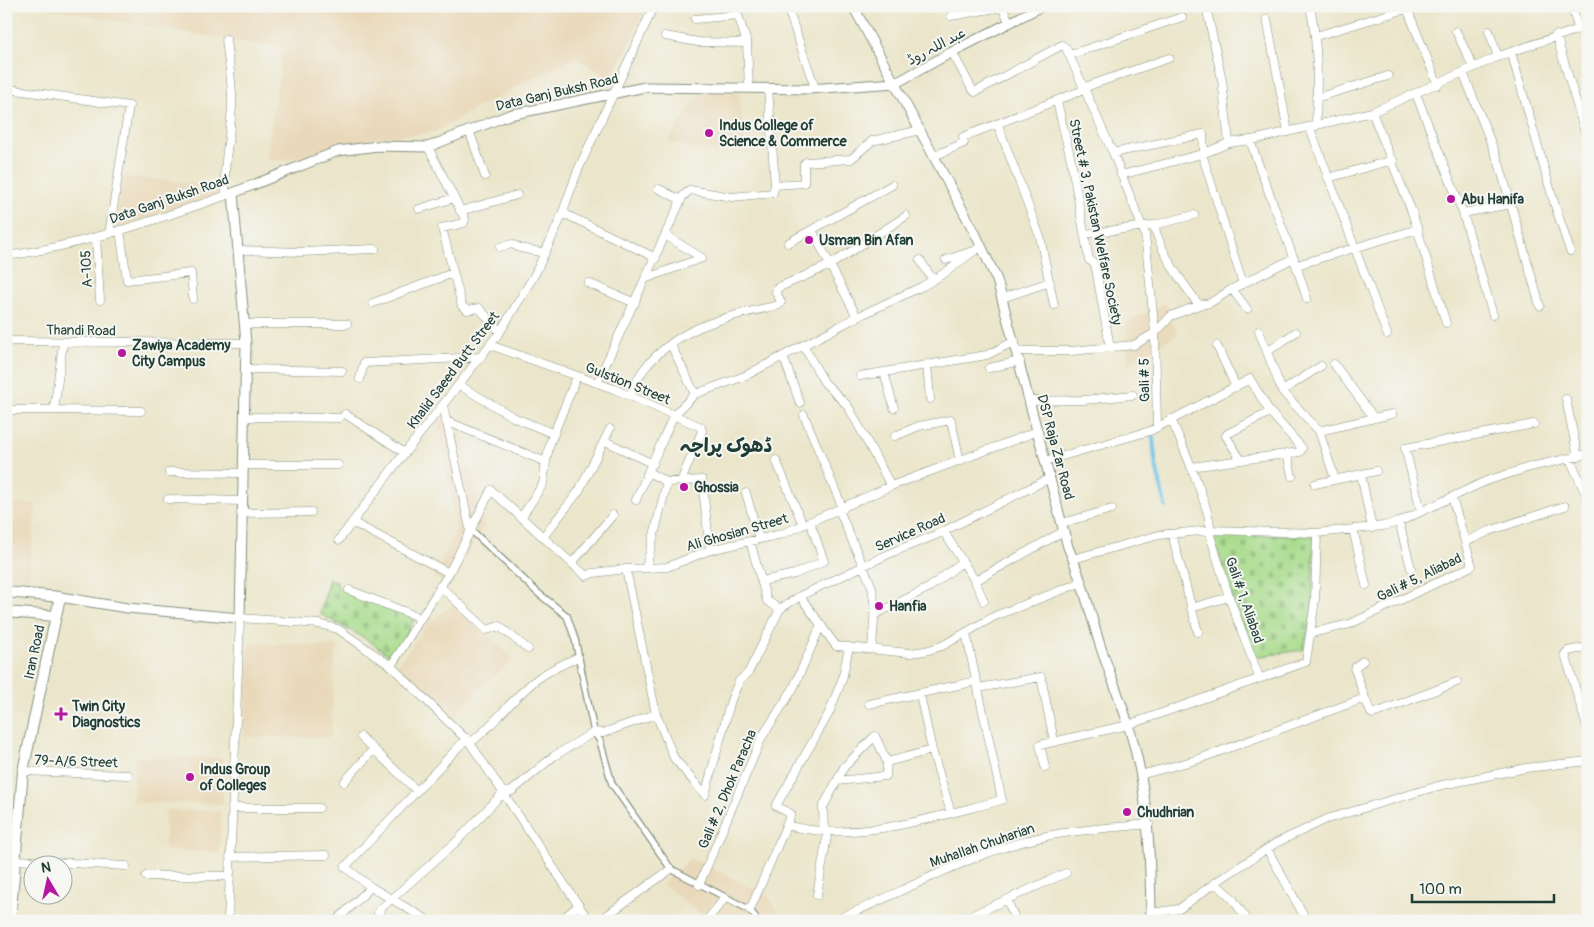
<svg xmlns="http://www.w3.org/2000/svg" width="1594" height="927" font-family="Pangolin,'Playpen Sans Arabic',sans-serif">
<style>
.built{fill:#e9d9ba}
.cemetery{fill:url(#cemetery-stones);stroke:#638c60}
.lines{fill:none;stroke-linecap:round;stroke-linejoin:round}
.stream{stroke:#6dc3ea;stroke-width:3}
.pedestrian-casing{stroke:#859280;stroke-width:8}
.minor-casing{stroke:#859280;stroke-width:9}
.tertiary-casing{stroke:#859280;stroke-width:11}
.secondary-casing{stroke:#859280;stroke-width:12}
.pedestrian{stroke:#fff;stroke-width:5.5}
.minor{stroke:#fff;stroke-width:8}
.tertiary{stroke:#fff;stroke-width:9}
.secondary{stroke:#fff;stroke-width:10}
.poi-dot{fill:#b5179e;stroke:#f6f6f2;stroke-width:2}
.labels{text-anchor:middle;stroke-width:4;stroke-linejoin:round;paint-order:stroke}
.street-label{font-size:14px;fill:#1f3d34;stroke:#f6f6f2}
.poi-label{font-size:14px;font-weight:bold;fill:#1f3d34;stroke:#f6f6f2;text-anchor:start}
.district-label{font-size:19px;font-weight:bold;fill:#1f3d34;stroke:#f6f6f2}
</style>
<defs>
<pattern id="cemetery-stones" width="16" height="16" patternUnits="userSpaceOnUse" patternTransform="scale(1.25)"><rect width="16" height="16" fill="#a7db8b"/><path d="M2 7V4a2 2 0 0 1 4 0v3zM10 15v-3a2 2 0 0 1 4 0v3z" fill="#8fbd79"/></pattern>
</defs>
<rect width="100%" height="100%" fill="#f6f6f2"/>
<filter id="ink" filterUnits="userSpaceOnUse"><feTurbulence type="fractalNoise" baseFrequency=".02" numOctaves="2"/><feDisplacementMap in="SourceGraphic" scale="10" xChannelSelector="R" yChannelSelector="G"/><feConvolveMatrix kernelMatrix="1 2 1 2 8 2 1 2 1" color-interpolation-filters="sRGB"/></filter>
<filter id="wash" filterUnits="userSpaceOnUse"><feTurbulence type="fractalNoise" baseFrequency=".0096" numOctaves="4" result="noise"/><feDisplacementMap in="SourceGraphic" scale="20" xChannelSelector="R" yChannelSelector="G"/><feGaussianBlur stdDeviation="1.12" result="paint"/><feColorMatrix in="noise" values="0 0 0 0 0 0 0 0 0 0 0 0 0 0 0 0 0 1.4 0 .05"/><feComposite in="paint" operator="in"/></filter>
<g filter="url(#wash)">
<rect width="100%" height="100%" fill="#ebe6cb"/>
<!-- built -->
<path class="built" d="M 38,6 L 646,6 L 612,80 L 575,57 L 465,114 L 436,132 L 369,139 L 287,160 L 266,161 L 283,48 L 133,24 Z
M 739,92 L 745,152 L 696,150 L 668,141 L 700,93 Z
M 123,176 L 223,187 L 221,192 L 187,205 L 114,228 Z
M 1166,303 L 1178,334 L 1128,364 L 1126,322 Z
M 458,417 L 484,526 L 450,586 L 434,577 L 456,531 L 438,421 Z
M 6,502 L 36,504 L 29,578 L 6,577 Z
M 454,604 L 514,659 L 480,688 L 454,718 L 397,666 L 427,624 Z
M 249,643 L 339,646 L 335,660 L 331,737 L 244,737 Z
M 134,757 L 222,758 L 223,804 L 133,802 Z
M 165,810 L 221,811 L 219,852 L 165,850 Z
M 690,858 L 767,895 L 785,921 L 709,921 L 662,884 Z"/>
<!-- cemetery -->
<path class="cemetery" d="M 1212,533 L 1314,536 L 1312,617 L 1303,650 L 1255,657 L 1234,605 Z
M 329,579 L 337,581 L 337,587 L 415,618 L 393,658 L 368,640 L 320,614 Z"/>
<g class="lines">
<!-- stream -->
<path class="stream" d="M 1152,433 L 1153,433 L 1156,463 L 1166,508 L 1155,464 Z"/>
</g>
</g>
<g filter="url(#ink)">
<g class="lines">
<!-- pedestrian casing -->
<g class="pedestrian-casing">
<path id="pedestrian" d="M 470,529 L 538,593 L 567,616 L 575,639 L 594,732 L 600,741 L 612,784 L 671,869 L 750,910 L 758,921"/>
</g>
<!-- minor casing -->
<g class="minor-casing">
<path id="minor" d="M 787,6 L 815,88
M 1206,6 L 1222,80 L 1229,143
M 1310,6 C 1319,47 1317,85 1316,126
M 1406,6 L 1438,85
M 1572,7 L 1578,28
M 6,11 L 7,6
M 856,11 L 866,6
M 951,16 L 1002,7 L 1010,23
M 695,19 L 738,15 L 747,43 L 749,88
M 1267,19 L 1288,132
M 1456,31 L 1473,67
M 1489,31 L 1498,57
M 1556,35 L 1588,142
M 665,36 L 698,42 L 747,43
M 1316,36 L 1406,9
M 226,39 C 228,61 233,83 232,105 C 231,135 222,165 226,195
M 952,52 L 972,89 L 975,92 L 1062,45 L 1066,48 L 1113,153 L 1145,234 L 1155,333 L 1157,427
M 1511,52 L 1553,199 L 1570,251
M 1069,55 L 1182,17
M 1463,72 L 1499,163 L 1540,306
M 1085,87 L 1169,58
M 768,88 L 775,185
M 1416,94 L 1463,213 L 1493,315
M 1316,98 L 1388,76
M 6,102 L 9,89 L 129,106 L 109,234
M 1057,102 L 1071,160 L 1089,260 L 1095,264 L 1110,347
M 1372,112 L 1412,212 L 1446,323
M 998,125 L 1040,237 L 1054,305
M 1310,128 L 1387,334
M 469,130 L 485,176
M 1250,140 C 1268,194 1291,245 1307,299
M 428,147 L 465,219 L 464,223 L 442,228 L 462,306 L 467,310 L 479,308 L 500,332
M 1113,153 L 1203,134 L 1204,151
M 1202,154 L 1243,284
M 934,156 L 964,143 L 963,137 L 1086,89
M 1121,175 L 1202,154 L 1229,143 L 1257,139 L 1372,112 L 1502,55 L 1588,26
M 1328,178 L 1393,160
M 659,189 L 681,200
M 419,209 L 454,198
M 460,211 L 517,195
M 563,213 L 656,258
M 1463,213 L 1511,204
M 1154,225 L 1194,215
M 120,230 L 127,280 L 191,273 L 193,299
M 812,230 L 857,317
M 1085,234 L 1154,225 C 1162,256 1180,279 1199,305
M 96,237 L 100,300
M 788,243 L 892,185
M 500,247 L 512,244 L 520,248 L 545,253
M 238,250 L 301,252 L 375,249
M 6,256 C 84,245 159,219 233,193
M 920,260 L 933,280
M 946,260 L 970,252
M 1297,265 L 1418,229
M 647,278 L 702,258 L 665,235
M 588,283 L 635,303
M 1232,289 L 1247,309
M 1002,298 L 1050,282
M 373,303 L 453,273
M 244,324 L 347,324
M 1259,331 L 1282,391 L 1319,431 L 1335,479
M 6,341 L 246,343
M 63,343 L 54,410 L 141,411
M 490,345 L 614,389 L 701,427 L 702,431 L 681,481
M 671,345 L 695,394
M 803,345 L 824,382 L 848,406 L 891,486
M 1217,346 L 1236,387
M 1017,351 L 1071,351 L 1134,345 L 1155,333 L 1171,316 L 1199,305 L 1210,303 L 1232,289 L 1294,258
M 1267,352 L 1296,332
M 783,356 L 800,403
M 927,364 L 930,399
M 1334,364 L 1374,418
M 989,368 L 1020,361
M 245,369 L 342,371
M 884,372 L 894,408
M 860,376 L 987,355 L 1015,341
M 360,379 L 364,363 L 481,357
M 597,383 L 683,196 L 690,190 L 732,197 L 773,193 L 775,185 L 804,183 L 804,164 L 806,162 L 851,159 L 872,141 L 921,130
M 459,385 L 513,417 L 554,434
M 1282,391 L 1321,366
M 630,396 C 634,387 638,377 644,369 C 680,325 726,317 779,305 L 781,302 L 776,292 L 777,288 L 830,265 L 906,216
M 1566,399 L 1578,457
M 1030,401 L 1084,400 L 1133,395
M 443,405 L 470,529
M 6,410 L 54,410
M 345,414 L 405,453
M 804,415 L 843,509
M 244,417 L 339,418
M 1171,419 C 1179,437 1216,521 1210,535 L 1229,597 L 1259,677
M 446,421 L 546,462 L 543,484 L 521,518
M 1319,431 L 1392,414
M 895,436 L 919,426 L 951,420 L 960,461
M 605,441 L 653,464
M 1287,453 L 1292,476
M 1570,459 L 1588,499
M 776,460 L 803,525
M 1241,460 L 1226,436 L 1227,434 L 1270,412
M 1045,461 L 1150,431 L 1250,379 L 1270,412 L 1302,448 L 1300,452 L 1191,467
M 546,462 L 550,443 L 577,376
M 243,465 L 338,465
M 169,472 L 242,473
M 1361,474 L 1372,528
M 1315,484 L 1376,471
M 746,493 L 759,539
M 168,499 L 242,501
M 636,500 L 648,472
M 839,510 L 872,587 L 875,608 L 872,648
M 1421,511 L 1405,448 L 1534,424
M 241,513 L 311,512
M 352,522 L 449,573
M 1399,522 L 1411,568
M 1062,523 L 1112,509
M 1353,529 L 1366,585
M 944,532 L 975,581 L 1064,531
M 1172,534 L 1198,632
M 543,537 L 579,491 L 610,429
M 339,540 L 393,468 L 500,332 L 535,274 L 559,222 L 578,170 L 654,6
M 750,541 L 767,601 L 780,609
M 1465,542 L 1489,531 L 1565,506
M 710,550 L 702,480 L 667,482 L 648,472 L 674,415 L 695,394 L 745,376 L 857,317 L 923,286 L 946,272 L 981,246
M 1073,559 L 1159,535 L 1211,530 L 1317,533 L 1383,526 L 1399,522 L 1486,481 L 1530,467 L 1588,454
M 572,563 L 613,515
M 646,568 L 667,482
M 626,569 L 656,714 L 674,758 L 705,795
M 762,581 L 795,574 L 824,561 L 810,522
M 975,581 L 984,601
M 440,586 L 487,630 L 499,626 L 528,649
M 349,590 L 421,618
M 800,596 L 836,646 L 910,653 L 925,651 L 942,646 L 995,616 L 1082,582
M 1191,608 L 1229,597
M 780,609 L 800,596 L 893,552 L 936,535 L 1050,478
M 874,615 L 930,587 L 962,562
M 1311,633 L 1350,624 L 1472,566 L 1452,497
M 1588,647 L 1568,651 L 1565,654 L 1588,730
M 1363,661 L 1356,666 L 1355,670 L 1365,698
M 391,666 L 449,573 L 491,490 L 586,576 L 593,573 L 626,569 L 667,567 L 710,550 L 782,534 L 891,486 L 1038,431
M 978,688 L 1041,677 L 1054,741
M 920,695 L 932,750 L 951,813
M 869,704 L 977,681
M 361,737 L 417,791
M 470,743 C 496,724 514,695 540,677 C 551,669 566,663 578,657
M 887,762 L 875,736 L 844,767 L 837,781 L 886,776 L 887,762 L 932,750
M 1045,767 L 1040,745 L 1128,725 L 1306,662 L 1315,600 L 1317,533
M 23,771 L 128,775
M 1140,775 L 1196,760 L 1365,698 L 1371,713 L 1373,714 L 1457,682
M 344,782 L 373,750
M 705,795 L 731,700 L 739,681 L 748,673 L 780,609
M 232,808 L 319,808
M 786,825 C 857,844 933,817 1002,800 L 966,633
M 824,831 L 823,807 L 837,781
M 1267,849 L 1307,921
M 230,857 L 326,855
M 16,860 L 126,866
M 146,876 L 229,876
M 1215,883 L 1232,898 L 1248,921
M 699,885 L 762,737 L 793,689 L 821,625
M 817,895 L 828,831
M 1007,900 L 1016,921
M 750,910 L 791,814 L 776,806 L 829,713 L 842,680 L 849,647
M 1151,913 L 1179,909 L 1219,880 L 1276,843 L 1327,819 L 1438,786 L 1526,768 L 1588,761
M 228,921 L 240,618 L 319,624 L 338,629 L 391,666 L 470,743 L 589,921
M 336,921 L 371,887
M 388,921 L 378,913 L 379,910 L 456,842 L 503,793 L 512,791 L 554,756 L 594,732 L 603,733 L 656,714
M 429,921 L 371,887 L 345,867 L 467,738
M 560,921 L 579,905
M 599,921 L 671,869
M 706,921 L 725,898
M 833,921 C 903,893 968,853 1042,837 C 1077,829 1113,828 1149,824
M 959,921 L 1066,873"/>
</g>
<!-- tertiary casing -->
<g class="tertiary-casing">
<path id="tertiary" d="M 853,6 L 975,233 L 997,280 L 1068,547 C 1082,579 1090,612 1100,645 C 1109,672 1120,698 1128,724 C 1148,786 1150,849 1151,913 L 1147,921
M 60,597 L 127,608 L 240,618 L 246,343 L 233,193 L 338,151 L 378,146 L 428,147 L 509,115 L 645,87 L 809,89 L 896,83 L 952,52 L 1042,6"/>
</g>
<!-- secondary casing -->
<g class="secondary-casing">
<path id="secondary" d="M 6,592 L 60,597 L 23,771 L 10,921
M 6,612 L 56,616"/>
</g>
<!-- pedestrian -->
<use href="#pedestrian" class="pedestrian"/>
<!-- minor -->
<use href="#minor" class="minor"/>
<!-- tertiary -->
<use href="#tertiary" class="tertiary"/>
<!-- secondary -->
<use href="#secondary" class="secondary"/>
</g>
</g>
<!-- markers -->
<g class="poi-dot">
<circle cx="709" cy="133" r="5"/>
<circle cx="1451" cy="199" r="5"/>
<circle cx="809" cy="240" r="5"/>
<circle cx="122" cy="353" r="5"/>
<circle cx="684" cy="487" r="5"/>
<circle cx="879" cy="606" r="5"/>
<path d="M58.5 706.5h5v5h5v5h-5v5h-5v-5h-5v-5h5z"/>
<circle cx="190" cy="777" r="5"/>
<circle cx="1127" cy="812" r="5"/>
</g>
<g class="labels">
<!-- street labels -->
<g class="street-label">
<text transform="translate(936 46) rotate(-28)" y="5">عبد اللہ روڈ</text>
<text transform="translate(557 92) rotate(-13)" y="5">Data Ganj Buksh Road</text>
<text transform="translate(169 199) rotate(-19)" y="5">Data Ganj Buksh Road</text>
<text transform="translate(1096 222) rotate(78)" y="5">Street # 3, Pakistan Welfare Society</text>
<text transform="translate(86 269) rotate(-93)" y="5">A-105</text>
<text transform="translate(81 330) rotate(1)" y="5">Thandi Road</text>
<text transform="translate(453 370) rotate(-53)" y="5">Khalid Saeed Butt Street</text>
<text transform="translate(1144 380) rotate(-91)" y="5">Gali # 5</text>
<text transform="translate(628 383) rotate(22)" y="5">Gulstion Street</text>
<text transform="translate(1056 447) rotate(75)" y="5">DSP Raja Zar Road</text>
<text transform="translate(737 532) rotate(-16)" y="5">Ali Ghosian Street</text>
<text transform="translate(910 532) rotate(-24)" y="5">Service Road</text>
<text transform="translate(1419 577) rotate(-26)" y="5">Gali # 5, Aliabad</text>
<text transform="translate(1245 600) rotate(71)" y="5">Gali # 1, Aliabad</text>
<text transform="translate(34 652) rotate(-78)" y="5">Iran Road</text>
<text transform="translate(76 761) rotate(2)" y="5">79-A/6 Street</text>
<text transform="translate(727 789) rotate(-67)" y="5">Gali # 2, Dhok Paracha</text>
<text transform="translate(982 845) rotate(-19)" y="5">Muhallah Chuharian</text>
</g>
<!-- poi labels -->
<g class="poi-label">
<text x="719" y="130">Indus College of<tspan x="719" dy="16">Science &amp; Commerce</tspan></text>
<text x="1461" y="204">Abu Hanifa</text>
<text x="819" y="245">Usman Bin Afan</text>
<text x="132" y="350">Zawiya Academy<tspan x="132" dy="16">City Campus</tspan></text>
<text x="694" y="492">Ghossia</text>
<text x="889" y="611">Hanfia</text>
<text x="72" y="711">Twin City<tspan x="72" dy="16">Diagnostics</tspan></text>
<text x="200" y="774">Indus Group<tspan x="200" dy="16">of Colleges</tspan></text>
<text x="1137" y="817">Chudhrian</text>
</g>
<!-- district labels -->
<g class="district-label">
<text x="726" y="452">ڈھوک پراچہ</text>
</g>
</g>
<!-- margin -->
<rect width="1594" height="927" fill="none" stroke="#f6f6f2" stroke-width="25"/>
<!-- north arrow -->
<g transform="translate(48 880) rotate(351)"><circle r="24" fill="#f6f6f2" stroke="#a0aca6"/>
<path d="M0-4L9 19L0 12L-9 19Z" fill="#b5179e"/>
<text y="-8" font-size="14" font-weight="bold" text-anchor="middle" fill="#1f3d34">N</text>
</g>
<!-- scale -->
<path d="M1412 894v8h142v-8" fill="none" stroke="#1f3d34" stroke-width="2.5"/>
<text x="1419" y="894" font-size="15" fill="#1f3d34" stroke="#f6f6f2" stroke-width="4" paint-order="stroke">100 m</text>
</svg>
